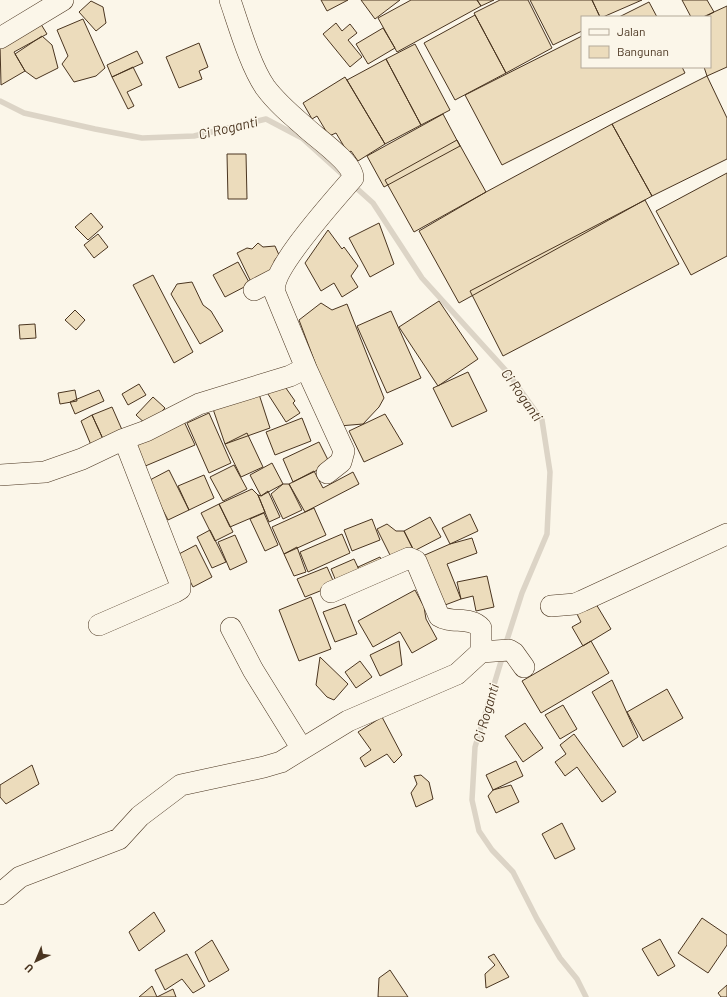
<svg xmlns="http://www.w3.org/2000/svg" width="727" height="997" font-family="Barlow,sans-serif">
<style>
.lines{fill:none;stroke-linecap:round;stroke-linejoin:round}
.stream{stroke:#dcd4c6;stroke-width:5.5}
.building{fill:#ecdcbc;stroke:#4a3520}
.minor-casing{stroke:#4a3520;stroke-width:22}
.minor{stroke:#fbf6e9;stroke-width:21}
.labels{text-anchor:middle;stroke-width:3;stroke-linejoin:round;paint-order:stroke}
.water-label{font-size:14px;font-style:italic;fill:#4a3520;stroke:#fbf6e9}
</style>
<rect width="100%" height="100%" fill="#fbf6e9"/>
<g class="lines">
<!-- stream -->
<path class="stream" d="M 0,101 L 24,113 L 95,129 L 142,138 L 194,136 L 266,119 L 302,138 L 343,175
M 353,185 L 373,203 L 422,278 L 508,373 L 542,420 L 550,472 L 547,534 L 522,593 L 505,646
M 503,655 L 475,747 L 472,800 L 479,831 L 492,850 L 513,872 L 537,919 L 560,958 L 577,979 L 586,997"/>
</g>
<!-- building -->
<path class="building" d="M 321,0 L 348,0 L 327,11 Z
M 361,0 L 400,0 L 375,19 Z
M 411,0 L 477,0 L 481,6 L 397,52 L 378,18 Z
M 477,0 L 494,0 L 481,6 Z
M 500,0 L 528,0 L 552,48 L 506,73 L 474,13 Z
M 530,0 L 592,0 L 600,17 L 582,17 L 582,31 L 553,45 Z
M 592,0 L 642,0 L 603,17 L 600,17 Z
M 682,0 L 707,0 L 714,12 L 705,17 L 691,17 Z
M 91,1 L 103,7 L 106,23 L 96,31 L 79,12 Z
M 649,2 L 657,17 L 619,17 Z
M 727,6 L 727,67 L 707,76 L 704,67 L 710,67 L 710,17 L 703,17 Z
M 475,15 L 506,73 L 455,100 L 424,43 Z
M 83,19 L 105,68 L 96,76 L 74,82 L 62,64 L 68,56 L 57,30 Z
M 39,21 L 47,34 L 14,52 L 25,71 L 1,85 L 0,44 Z
M 336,23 L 342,31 L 350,24 L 357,33 L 348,40 L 362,57 L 350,67 L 323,34 Z
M 383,28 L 395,48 L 368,64 L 356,44 Z
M 42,36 L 52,45 L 58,68 L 36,79 L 25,71 L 15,54 Z
M 582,36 L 582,67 L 682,67 L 685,73 L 502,165 L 465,95 Z
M 199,43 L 208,67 L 199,71 L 202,79 L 179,88 L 166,57 Z
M 415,44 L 450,110 L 421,125 L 386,59 Z
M 137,51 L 143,63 L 112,77 L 107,65 Z
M 386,59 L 421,125 L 385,144 L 347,80 Z
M 133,67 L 142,85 L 127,92 L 134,106 L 128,109 L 112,77 Z
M 707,76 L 727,118 L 727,159 L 652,196 L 612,124 Z
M 345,77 L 385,144 L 358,161 L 351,151 L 348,153 L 336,133 L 329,136 L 317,116 L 312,119 L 303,103 Z
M 443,114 L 460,146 L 384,187 L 367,156 Z
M 612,124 L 652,196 L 459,303 L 419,231 L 486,192 Z
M 457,140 L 486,192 L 414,232 L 385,180 Z
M 227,154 L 246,154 L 247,199 L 228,199 Z
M 727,173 L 727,256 L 691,275 L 656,211 Z
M 645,200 L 679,264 L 503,356 L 470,291 Z
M 91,213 L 103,227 L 88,240 L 75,227 Z
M 379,223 L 394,264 L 370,277 L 349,238 Z
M 328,230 L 342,249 L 344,247 L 358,266 L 351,276 L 358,287 L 342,297 L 334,283 L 321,291 L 305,263 Z
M 98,234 L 108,247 L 94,258 L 84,245 Z
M 258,243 L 263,247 L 275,246 L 279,255 L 274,261 L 279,270 L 252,284 L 237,253 L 247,248 L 252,249 Z
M 238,262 L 250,284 L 225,297 L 213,275 Z
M 153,275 L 193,352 L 174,363 L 133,285 Z
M 192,282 L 203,305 L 211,311 L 223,331 L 200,344 L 171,294 L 177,284 Z
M 439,301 L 478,359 L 438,386 L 399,327 Z
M 321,303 L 332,310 L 347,304 L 384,398 L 379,407 L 363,424 L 339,426 L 299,320 Z
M 75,310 L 85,320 L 76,330 L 65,320 Z
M 391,311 L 421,378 L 387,393 L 357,326 Z
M 35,324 L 36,338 L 20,339 L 19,325 Z
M 468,372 L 487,411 L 452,427 L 433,388 Z
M 281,381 L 295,401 L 293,403 L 300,413 L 286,422 L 266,391 Z
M 139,384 L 146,395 L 128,405 L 122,394 Z
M 257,388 L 270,428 L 225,444 L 213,409 Z
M 75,390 L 77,401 L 60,404 L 58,393 Z
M 99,390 L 104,401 L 75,414 L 70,402 Z
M 153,397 L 165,408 L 148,426 L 136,415 Z
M 112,407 L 123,432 L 103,439 L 92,415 Z
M 209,413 L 231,463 L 209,473 L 187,423 Z
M 385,414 L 403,444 L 364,462 L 349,431 Z
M 92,415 L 103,439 L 91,445 L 81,421 Z
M 181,415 L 195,445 L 143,467 L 130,438 Z
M 302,418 L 311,441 L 275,455 L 266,432 Z
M 247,433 L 263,467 L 241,477 L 225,444 Z
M 319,442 L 330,464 L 293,482 L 283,459 Z
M 272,463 L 283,484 L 261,496 L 250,475 Z
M 234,465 L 247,489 L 223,501 L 210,477 Z
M 169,470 L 189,510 L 168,520 L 148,481 Z
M 314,471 L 323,488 L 353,472 L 359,484 L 305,512 L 289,484 Z
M 204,475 L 214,498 L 189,510 L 178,486 Z
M 283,484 L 289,484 L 302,510 L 283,519 L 271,494 Z
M 252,489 L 258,495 L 265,512 L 230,527 L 219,504 Z
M 268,491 L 280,517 L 269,522 L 258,495 L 261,496 Z
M 219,504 L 233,532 L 215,541 L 201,513 Z
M 314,508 L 326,535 L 284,554 L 272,527 Z
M 264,513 L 278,545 L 265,551 L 250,519 Z
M 470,514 L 478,531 L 450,544 L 442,528 Z
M 430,517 L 441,537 L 414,551 L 404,531 Z
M 372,519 L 380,540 L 352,551 L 344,530 Z
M 387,524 L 396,531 L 404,531 L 415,553 L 394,563 L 377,529 Z
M 210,530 L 226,562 L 212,568 L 197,537 Z
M 342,534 L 350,553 L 308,572 L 300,552 Z
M 235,535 L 247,562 L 230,570 L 218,542 Z
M 472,538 L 477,553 L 447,564 L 461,599 L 437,608 L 418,558 L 450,544 Z
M 196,545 L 212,577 L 193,587 L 177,555 Z
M 297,547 L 306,572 L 294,576 L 284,554 Z
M 380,557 L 384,567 L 362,576 L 358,567 Z
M 354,559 L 362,576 L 338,586 L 331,569 Z
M 327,567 L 335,585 L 305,597 L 297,579 Z
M 487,576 L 494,607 L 476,611 L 473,596 L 461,599 L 457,582 Z
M 415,590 L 424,607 L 426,619 L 437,639 L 412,653 L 400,632 L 373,647 L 358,621 Z
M 311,597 L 331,649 L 299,661 L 279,610 Z
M 593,599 L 611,629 L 583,646 L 572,627 L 581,622 L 575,610 Z
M 345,604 L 357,634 L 335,642 L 323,612 Z
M 399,641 L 402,665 L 380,676 L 370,655 Z
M 591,641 L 609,673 L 541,713 L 522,681 Z
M 320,657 L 348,684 L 334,700 L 327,697 L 316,685 Z
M 360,661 L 372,677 L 356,688 L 345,672 Z
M 612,680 L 638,737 L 623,747 L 592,692 Z
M 667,689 L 683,718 L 643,741 L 627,712 Z
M 563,705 L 577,729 L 560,739 L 545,715 Z
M 382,717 L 402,755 L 394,763 L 387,754 L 365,767 L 360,758 L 371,750 L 358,732 Z
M 525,723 L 543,748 L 523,762 L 505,736 Z
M 574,734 L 616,792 L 602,802 L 577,767 L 565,776 L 555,762 L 566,754 L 560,745 Z
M 516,761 L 523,776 L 493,790 L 486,775 Z
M 32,765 L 39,784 L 6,804 L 0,797 L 0,785 Z
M 421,775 L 429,782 L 433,799 L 416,807 L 411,793 L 417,784 L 414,776 Z
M 511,785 L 519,802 L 496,813 L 488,796 L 493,790 Z
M 562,823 L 575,849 L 555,859 L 542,834 Z
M 154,912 L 165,931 L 139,951 L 129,932 Z
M 702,918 L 727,935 L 727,945 L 708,973 L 678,953 Z
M 660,939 L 675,966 L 658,976 L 642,949 Z
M 212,940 L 229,970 L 209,982 L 195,952 Z
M 187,954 L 205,986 L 193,993 L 182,979 L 165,990 L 155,970 Z
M 494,954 L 509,977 L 486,988 L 485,974 L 495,965 L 488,957 Z
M 390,970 L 408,997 L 378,997 L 379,978 Z
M 727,985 L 727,997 L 721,997 L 718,993 Z
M 152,986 L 157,997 L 173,989 L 176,997 L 139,997 Z"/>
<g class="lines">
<!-- minor casing -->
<g class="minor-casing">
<path id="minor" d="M 0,38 L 63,0
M 254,290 L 277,278
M 306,368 L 344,451 L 341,462 L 327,473
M 0,475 L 45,472 L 82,459 L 124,439 L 146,431 L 199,404 L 290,376 L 306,368 L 275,293 C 269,271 337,197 353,178 C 353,162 315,137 304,126 C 290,114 276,102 265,87 C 250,65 239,26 230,0
M 331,592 L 409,558 L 416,561 L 439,616 C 451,624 471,616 481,628 L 481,652
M 551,606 L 575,604 L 582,601 L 727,534
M 99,625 L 175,592 L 180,589 L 180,583 L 124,439
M 231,628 L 253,670 L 302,749
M 0,894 L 20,877 L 119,839 L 140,816 L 181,785 L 264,767 L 281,762 L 348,721 L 457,674 L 481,652 L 509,650 L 514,653 L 524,667"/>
</g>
<!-- minor -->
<use href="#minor" class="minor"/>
</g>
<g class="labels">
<!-- water labels -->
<g class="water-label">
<text transform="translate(228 128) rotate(-13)" y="5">Ci Roganti</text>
<text transform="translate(522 395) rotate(55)" y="5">Ci Roganti</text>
<text transform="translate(486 713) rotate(-74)" y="5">Ci Roganti</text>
</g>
</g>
<!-- legend -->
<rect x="581" y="16" width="130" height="52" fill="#fbf6e9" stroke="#b4a999"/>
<rect x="589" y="29" width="20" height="6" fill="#fbf6e9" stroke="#b4a999"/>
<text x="617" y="36" font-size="12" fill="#4a3520">Jalan</text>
<rect x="589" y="46" width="20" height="12" fill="#ecdcbc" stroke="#b4a999"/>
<text x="617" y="56" font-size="12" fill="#4a3520">Bangunan</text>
<!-- north arrow -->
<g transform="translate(36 961) rotate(224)" stroke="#fbf6e9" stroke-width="3" paint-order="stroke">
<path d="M0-3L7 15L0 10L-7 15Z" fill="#4a3520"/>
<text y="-6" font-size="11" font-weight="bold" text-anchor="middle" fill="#4a3520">U</text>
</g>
</svg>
